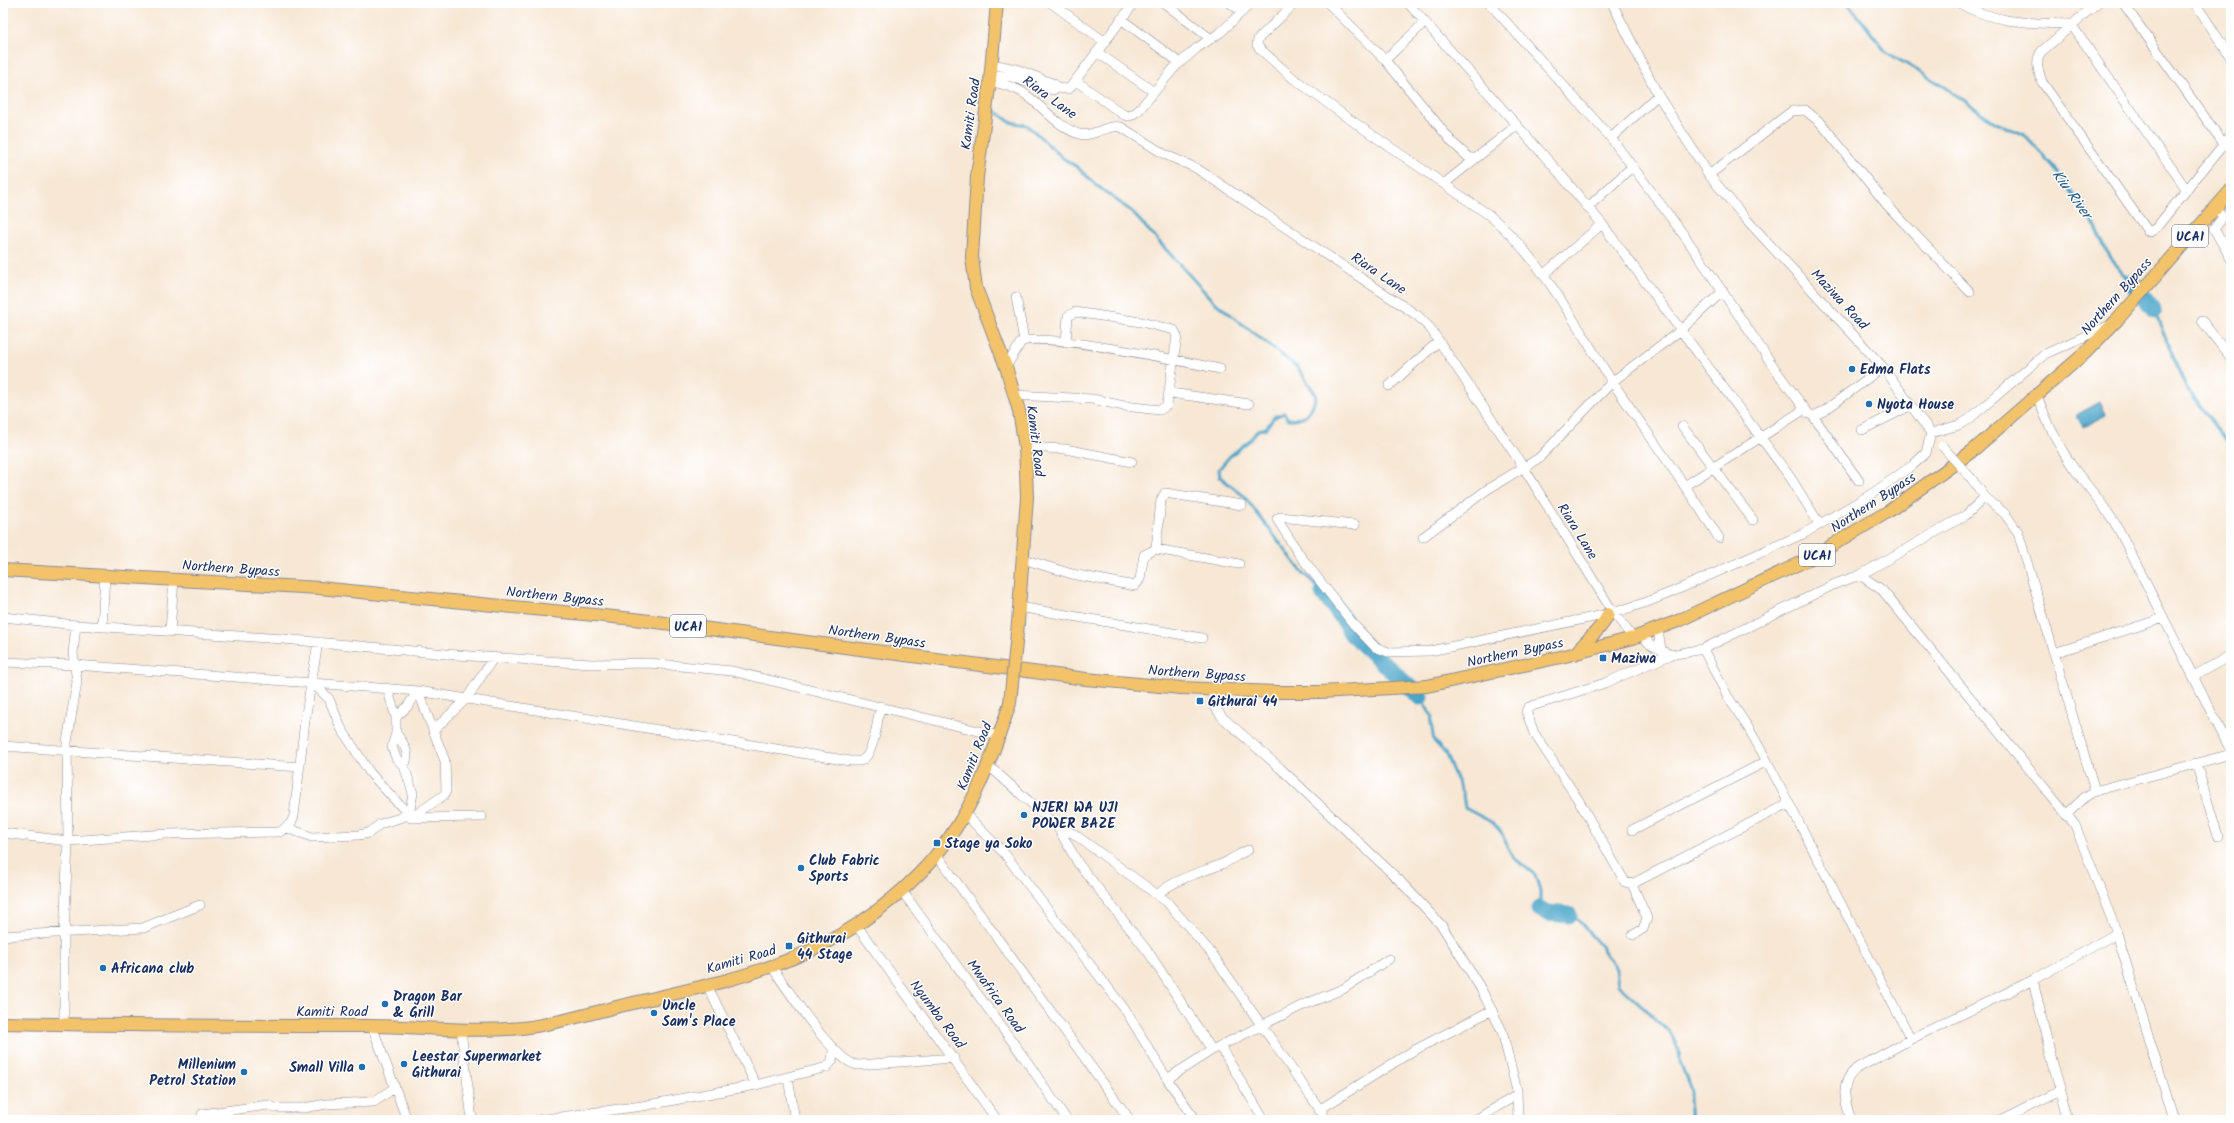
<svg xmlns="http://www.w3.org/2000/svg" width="2234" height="1123" font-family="Kalam,sans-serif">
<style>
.water{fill:#4ca5c9;stroke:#346a94}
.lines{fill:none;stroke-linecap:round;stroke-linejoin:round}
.stream{stroke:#4ca5c9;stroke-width:3}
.river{stroke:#4ca5c9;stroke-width:17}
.minor-casing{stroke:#898b99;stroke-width:10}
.major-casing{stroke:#898b99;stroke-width:14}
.minor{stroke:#fff;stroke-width:9}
.major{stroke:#f2c36a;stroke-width:12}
.minor-bridge-casing{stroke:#898b99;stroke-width:10;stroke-linecap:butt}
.major-bridge-casing{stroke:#898b99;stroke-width:14;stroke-linecap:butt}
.minor-bridge{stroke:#fff;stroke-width:9}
.major-bridge{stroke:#f2c36a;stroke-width:12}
.poi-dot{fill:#1f6fb2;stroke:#fff;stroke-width:1.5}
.labels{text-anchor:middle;stroke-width:3;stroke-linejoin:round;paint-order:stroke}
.shield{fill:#fff;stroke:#5f6d8e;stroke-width:1}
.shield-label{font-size:13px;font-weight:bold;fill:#1b2f5e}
.street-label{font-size:14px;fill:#1b2f5e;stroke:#fff}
.poi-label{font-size:14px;font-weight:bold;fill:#1b2f5e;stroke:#fff;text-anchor:start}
.water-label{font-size:15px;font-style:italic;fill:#2f5e89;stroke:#fff}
</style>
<rect width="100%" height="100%" fill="#fff"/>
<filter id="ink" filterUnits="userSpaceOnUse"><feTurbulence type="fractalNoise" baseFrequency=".025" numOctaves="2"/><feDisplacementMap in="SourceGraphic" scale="8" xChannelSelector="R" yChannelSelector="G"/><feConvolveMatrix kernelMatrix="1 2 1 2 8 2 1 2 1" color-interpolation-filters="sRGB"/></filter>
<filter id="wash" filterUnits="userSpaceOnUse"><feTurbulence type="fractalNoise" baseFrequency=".012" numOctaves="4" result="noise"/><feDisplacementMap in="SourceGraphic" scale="16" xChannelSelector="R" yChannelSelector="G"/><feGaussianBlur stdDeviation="0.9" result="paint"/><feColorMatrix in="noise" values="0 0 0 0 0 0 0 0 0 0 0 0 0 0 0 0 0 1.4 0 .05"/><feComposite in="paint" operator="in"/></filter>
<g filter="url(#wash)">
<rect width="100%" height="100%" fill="#f7e7d4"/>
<!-- water -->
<path class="water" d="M 2100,402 L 2106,415 L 2083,427 L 2076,415 Z"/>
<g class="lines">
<!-- stream -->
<path class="stream" d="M 1848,3 L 1886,52 L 1945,87 L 1996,123 L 2023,134 L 2053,166 L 2071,191 L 2090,217 L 2110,258 L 2132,283
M 994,110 L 1010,122 L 1027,125 L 1064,159 L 1077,167 L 1096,185 L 1131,211 L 1212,300 L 1298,368 L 1316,395 C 1312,412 1306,420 1288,419 L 1284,413 L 1274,417 L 1266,428 L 1258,430 L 1250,440 L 1230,456 L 1219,469 L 1220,477 L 1244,496 L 1299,568 L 1323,593
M 2154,310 L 2186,388 L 2231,446
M 1420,697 L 1432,716 L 1431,723 L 1434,741 L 1445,753 L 1463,795 L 1465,808 L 1493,823 L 1501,832 L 1508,848 L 1514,858 L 1535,875 L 1540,890 L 1540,909
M 1569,915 L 1578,920 L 1600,945 L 1616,969 L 1618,985 L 1669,1031 L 1679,1050 L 1680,1062 L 1691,1090 L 1689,1102 L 1691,1120"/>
<!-- river -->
<path class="river" d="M 2132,283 L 2154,310
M 1323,593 L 1345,621 L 1351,633 L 1420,697
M 1540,909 L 1548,913 L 1569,915"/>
</g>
</g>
<g filter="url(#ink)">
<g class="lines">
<!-- minor casing -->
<g class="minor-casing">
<path id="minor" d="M 1051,3 L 1105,42
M 1164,3 L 1211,39
M 1230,3 L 1242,12
M 1295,3 L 1258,39 L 1257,45 L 1260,49 L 1293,78 L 1345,116 L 1489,215 C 1542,259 1574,323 1611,380 C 1647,433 1685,484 1719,538
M 1328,3 L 1385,60 L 1452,142 L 1467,156 L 1474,160
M 1408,3 L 1555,168 L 1602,224 L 1790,477 L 1820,525
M 1489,3 L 1611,138 L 1686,238 L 1780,376 L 1808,413 L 1813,416 L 1824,411 L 1883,367
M 1612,3 L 1658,95 L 1709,175 L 1746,219 L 1883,367 L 1931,433 L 1959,425 L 1968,420 L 2045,354 L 2110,325
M 1959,3 C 1995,24 2031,23 2071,24
M 2097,3 L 2041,52 C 2035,62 2038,70 2042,82 L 2147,230 L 2150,232 L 2156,228 L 2231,135
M 2123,3 L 2224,144
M 2195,3 L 2231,58
M 1121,19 L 1180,63
M 2071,24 L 2187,190
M 1097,52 L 1154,92
M 1385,60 L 1425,22
M 992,64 L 1016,69 L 1054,84 L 1057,88
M 991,74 L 1011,77 L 1053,90 L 1057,88 L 1069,89 L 1134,3
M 990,81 C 1001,84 1012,86 1022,92 C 1041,104 1057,127 1079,134 C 1093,138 1106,124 1121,127 L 1164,154 L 1196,168 L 1418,316 L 1430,328 L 1453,362 L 1524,468 L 1611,609 L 1633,638
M 1076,81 L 1124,115 L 1130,116 L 1138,111 L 1175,67 L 1197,48 L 1221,32 L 1251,3
M 1611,138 L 1658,95
M 1709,175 L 1792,111 L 1805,110 L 1821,123 L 1887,205 L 1970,292
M 1445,183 L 1516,126
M 1588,207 L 1633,166
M 2216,208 L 2223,217 L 2214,229 L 2231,259
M 1543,275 L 1602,224
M 1016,297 L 1024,340
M 2202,321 L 2231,358
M 1006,367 L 1021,342 C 1039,331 1191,363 1220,369
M 1389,386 L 1439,341
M 1170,393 L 1249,404
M 1014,395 L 1092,399 L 1124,406 L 1160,410 L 1167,405 L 1177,336 L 1174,330 L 1141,322 L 1075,312 L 1068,316 L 1066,342
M 2037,396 C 2047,422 2059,448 2075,470 C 2091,491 2106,507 2119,530 L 2231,751
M 1813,416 L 1859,481
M 1682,426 L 1753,520
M 1862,430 L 1910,406
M 1025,447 L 1065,449 L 1132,462
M 1971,478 L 1985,497
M 1686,485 L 1805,409
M 1355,525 L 1280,517 L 1277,519 L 1299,554 L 1354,625 L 1375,647 L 1388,652 L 1430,651 L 1613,613 L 1647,602 L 1672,592 L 1803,534 L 1870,495 L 1913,465 L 1926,453 L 1931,433
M 1423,537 L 1488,489 L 1539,458 L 1612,382 L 1681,330 L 1723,291
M 1156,549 L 1161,500 L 1165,493 L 1242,505
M 1023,559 L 1072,574 L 1135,586 L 1140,579 L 1144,555 L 1156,549 L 1239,564
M 1860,575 L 1882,590 L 2075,825 L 2117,933 L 2174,1120
M 1019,607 L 1202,638
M 3,617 L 76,625 L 283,639 L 457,655 L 591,664 L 649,663 L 732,671 L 999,736
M 102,627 L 105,575
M 1658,629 L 1661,650
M 170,631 L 174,579
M 1641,635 L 1650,644 L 1670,655 L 1703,649 L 1835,584 L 1860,575 L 1966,515 L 1985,497 L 2005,514 L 2018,532 L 2095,791 L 2231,754
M 1703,649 L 1728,697 L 1749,729 L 1767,761 L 1911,1039
M 2054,653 L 2164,618
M 1670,655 L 1605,683 L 1529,707 L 1526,711 L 1534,733 L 1579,801 L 1625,882 L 1632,884 L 1789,803
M 3,662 L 75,665 L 418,691 L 850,761 C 853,761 857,761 860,761 C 874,757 878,719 880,706
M 2194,676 L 2231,655
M 312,682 L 329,699 L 341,728 L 370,773 L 409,815
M 387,688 L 396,717 L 396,733 L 392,747 L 396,758 L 404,766 L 413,793 L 409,815
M 1213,690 L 1213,704 L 1222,717 L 1280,768 L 1399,880 L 1442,926 L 1481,989 L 1502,1031 L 1517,1091 L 1518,1120
M 396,717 L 407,707 L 418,691
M 433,731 L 467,698 L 494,657
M 396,733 C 404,744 411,754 404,766
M 3,746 L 300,767
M 2196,763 L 2218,836
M 989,766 L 1057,826 L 1074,834 L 1167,902 L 1213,955 L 1327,1120
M 965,814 L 1004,853 L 1126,1011 L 1167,1079 L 1196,1120
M 2066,815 L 2085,797 L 2095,791
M 411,818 L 482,817
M 1057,826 L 1078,863 L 1149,953 L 1212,1050
M 287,828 L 312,837 L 358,835 L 369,833 L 380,824 L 409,815 L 411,818 L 444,795 L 446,791 L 445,761 L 418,691
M 1632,830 L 1767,761
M 3,833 L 68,841 L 166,834 L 280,832 L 291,823 L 294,816 L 305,720 L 318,642
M 936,854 L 1130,1120
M 1632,884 L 1647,918 L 1643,929 L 1633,935
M 902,891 L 1028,1063 L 1067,1120
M 1157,895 C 1176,878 1200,873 1222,864 C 1231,860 1239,854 1248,850
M 857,926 L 997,1120
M 3,936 L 143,928 L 200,905
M 772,967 C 786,987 835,1064 858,1065 L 954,1058
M 2033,980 L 2050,1053 L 2069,1120
M 707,985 L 756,1085
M 64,1025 L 64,937 L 68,841 L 67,742 L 77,682 L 73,653 L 76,625
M 372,1026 L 407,1120
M 461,1030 L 472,1120
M 1220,1046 L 1264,1120
M 788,1078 L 795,1120
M 1167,1079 L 1212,1050 L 1301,1006 L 1343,989 L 1389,959
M 1319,1110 L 1411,1052 L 1492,1010
M 202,1114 L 268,1105 L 275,1108 L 304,1108 L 326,1104 L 374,1102 L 394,1088
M 538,1120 L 642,1106 L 756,1085 L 827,1067 L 832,1061 L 833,1050
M 1475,1120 L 1517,1095
M 1851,1120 C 1845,1102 1839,1083 1856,1069 L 1911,1039 L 2033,980 L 2117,933
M 2000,1120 L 2060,1090"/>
</g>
<!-- major casing -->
<g class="major-casing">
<path id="major" d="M 997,3 L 990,81 L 977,177 L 972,257 L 976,288 L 1006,367 L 1019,411 L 1025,447 L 1027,497 L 1018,623
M 3,570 L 320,588 L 634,619 L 1086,679 L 1181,688 L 1275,692 L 1320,692 L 1427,686 L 1565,656 L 1633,638 L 1678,621 L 1811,558 L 1889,511 L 1971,452 L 2085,353 L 2118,319 L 2231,190
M 1575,654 C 1584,642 1605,626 1608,614
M 3,1023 C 124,1026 245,1026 367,1026 C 418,1026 470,1033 522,1028 C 559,1024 593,1012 629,1004 C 741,978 835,960 919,874 C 968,824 989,768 1010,703"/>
</g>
<!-- minor -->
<use href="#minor" class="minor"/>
<!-- major -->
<use href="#major" class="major"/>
<!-- minor-bridge casing -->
<g class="minor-bridge-casing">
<path id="minor-bridge" d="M 1942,446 L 1971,478"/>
</g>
<!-- major-bridge casing -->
<g class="major-bridge-casing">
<path id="major-bridge" d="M 1010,703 L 1018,623"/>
</g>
<!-- minor-bridge -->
<use href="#minor-bridge" class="minor-bridge"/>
<!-- major-bridge -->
<use href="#major-bridge" class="major-bridge"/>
</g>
</g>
<!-- markers -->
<g class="poi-dot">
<circle cx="1852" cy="369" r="4"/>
<circle cx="1869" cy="404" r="4"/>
<rect x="1599" y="654" width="8" height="8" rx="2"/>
<rect x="1196" y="697" width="8" height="8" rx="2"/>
<circle cx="1024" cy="815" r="4"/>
<rect x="933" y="839" width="8" height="8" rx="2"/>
<circle cx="801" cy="868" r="4"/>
<rect x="785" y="942" width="8" height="8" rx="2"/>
<circle cx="103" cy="968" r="4"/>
<circle cx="385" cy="1004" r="4"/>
<circle cx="654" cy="1013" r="4"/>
<circle cx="404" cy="1064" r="4"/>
<circle cx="362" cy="1067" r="4"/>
<circle cx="244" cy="1072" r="4"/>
</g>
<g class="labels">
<!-- shield labels -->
<g class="shield">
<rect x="2172" y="225" width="36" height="22" rx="3"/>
<rect x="1799" y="544" width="36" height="22" rx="3"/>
<rect x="670" y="615" width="36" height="22" rx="3"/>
</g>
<g class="shield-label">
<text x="2190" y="241">UCA1</text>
<text x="1817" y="560">UCA1</text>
<text x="688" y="631">UCA1</text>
</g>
<!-- street labels -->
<g class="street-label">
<text transform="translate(1050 97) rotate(36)" y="5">Riara Lane</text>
<text transform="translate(970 114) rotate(-82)" y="5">Kamiti Road</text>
<text transform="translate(1379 273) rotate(34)" y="5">Riara Lane</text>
<text transform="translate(2116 296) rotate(-48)" y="5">Northern Bypass</text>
<text transform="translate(1840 299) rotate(47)" y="5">Maziwa Road</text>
<text transform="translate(1036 441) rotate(83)" y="5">Kamiti Road</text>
<text transform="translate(1873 502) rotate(-33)" y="5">Northern Bypass</text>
<text transform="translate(1578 531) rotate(58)" y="5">Riara Lane</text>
<text transform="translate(231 568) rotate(4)" y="5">Northern Bypass</text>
<text transform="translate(555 596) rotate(6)" y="5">Northern Bypass</text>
<text transform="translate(877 636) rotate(8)" y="5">Northern Bypass</text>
<text transform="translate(1515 652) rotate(-12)" y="5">Northern Bypass</text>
<text transform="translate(1197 673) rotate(4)" y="5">Northern Bypass</text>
<text transform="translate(974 756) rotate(-68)" y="5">Kamiti Road</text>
<text transform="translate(741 959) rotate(-16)" y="5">Kamiti Road</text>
<text transform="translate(996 996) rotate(54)" y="5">Mwafrica Road</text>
<text x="332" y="1016">Kamiti Road</text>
<text transform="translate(938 1014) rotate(53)" y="5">Ngumba Road</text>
</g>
<!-- poi labels -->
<g class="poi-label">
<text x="1860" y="374">Edma Flats</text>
<text x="1877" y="409">Nyota House</text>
<text x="1611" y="663">Maziwa</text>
<text x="1208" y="706">Githurai 44</text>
<text x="1032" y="812">NJERI WA UJI<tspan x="1032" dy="16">POWER BAZE</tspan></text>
<text x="945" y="848">Stage ya Soko</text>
<text x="809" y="865">Club Fabric<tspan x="809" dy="16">Sports</tspan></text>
<text x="797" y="943">Githurai<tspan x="797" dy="16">44 Stage</tspan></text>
<text x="111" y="973">Africana club</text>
<text x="393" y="1001">Dragon Bar<tspan x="393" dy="16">&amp; Grill</tspan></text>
<text x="662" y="1010">Uncle<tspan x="662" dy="16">Sam's Place</tspan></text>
<text x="412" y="1061">Leestar Supermarket<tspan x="412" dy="16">Githurai</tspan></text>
<text x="236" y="1069" text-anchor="end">Millenium<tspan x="236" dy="16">Petrol Station</tspan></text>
<text x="354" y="1072" text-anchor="end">Small Villa</text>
</g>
<!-- water labels -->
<g class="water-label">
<text transform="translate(2072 194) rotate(54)" y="5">Kiu River</text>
</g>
</g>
<!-- margin -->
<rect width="2234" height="1123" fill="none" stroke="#fff" stroke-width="16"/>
</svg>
